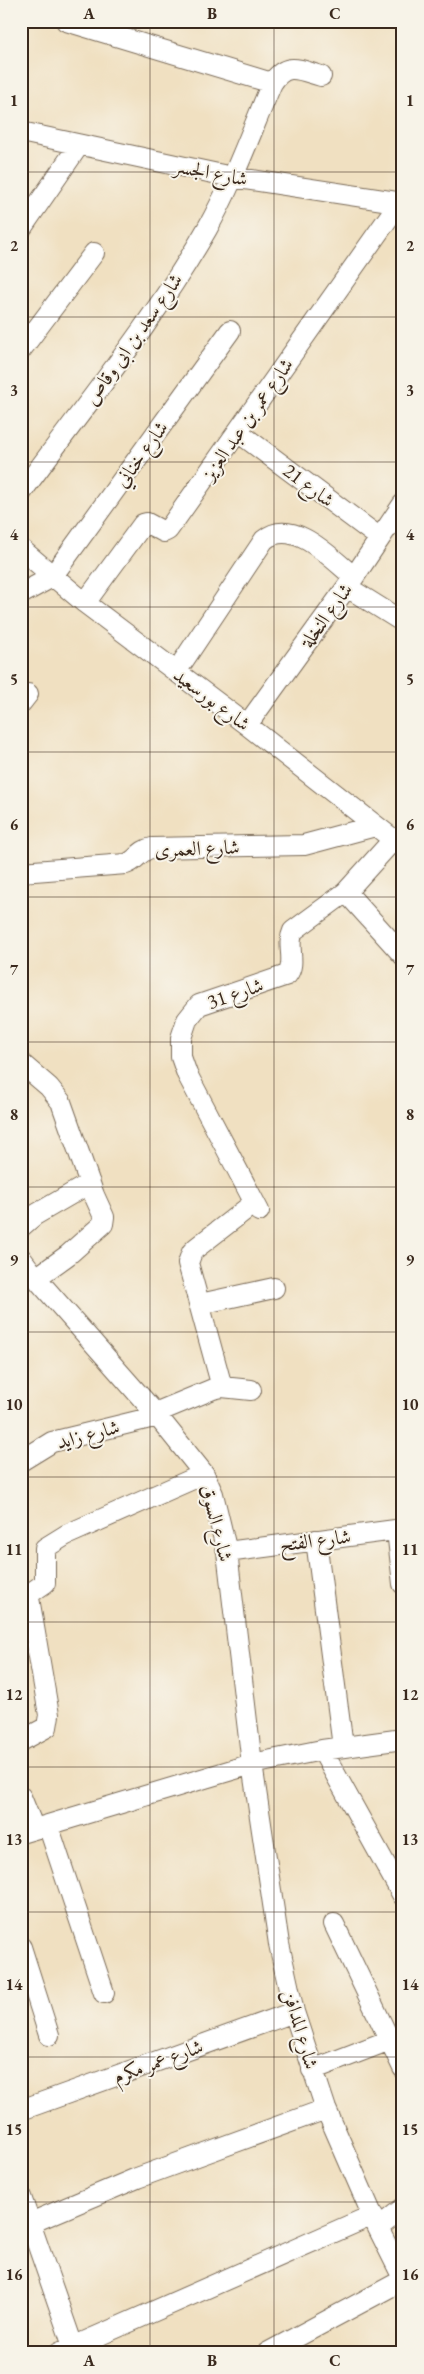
<svg xmlns="http://www.w3.org/2000/svg" width="424" height="2374" font-family="'EB Garamond',Amiri,serif">
<style>
.lines{fill:none;stroke-linecap:round;stroke-linejoin:round}
.minor-casing{stroke:#7a6a57;stroke-width:22}
.minor{stroke:#fff;stroke-width:20}
.grid{fill:none;stroke:#3b2a1e;stroke-width:1;stroke-opacity:0.55}
.labels{text-anchor:middle;stroke-width:4;stroke-linejoin:round;paint-order:stroke}
.street-label{font-size:20px;fill:#3b2a1e;stroke:#f7f3e8}
.neatline{fill:none;stroke:#3b2a1e;stroke-width:2}
.grid-label{font-size:16px;text-anchor:middle;font-weight:bold;fill:#3b2a1e}
</style>
<rect width="100%" height="100%" fill="#f7f3e8"/>
<filter id="ink" filterUnits="userSpaceOnUse"><feTurbulence type="fractalNoise" baseFrequency=".02" numOctaves="2"/><feDisplacementMap in="SourceGraphic" scale="10" xChannelSelector="R" yChannelSelector="G"/><feConvolveMatrix kernelMatrix="1 2 1 2 8 2 1 2 1" color-interpolation-filters="sRGB"/></filter>
<filter id="wash" filterUnits="userSpaceOnUse"><feTurbulence type="fractalNoise" baseFrequency=".0096" numOctaves="4" result="noise"/><feDisplacementMap in="SourceGraphic" scale="20" xChannelSelector="R" yChannelSelector="G"/><feGaussianBlur stdDeviation="1.12" result="paint"/><feColorMatrix in="noise" values="0 0 0 0 0 0 0 0 0 0 0 0 0 0 0 0 0 1.4 0 .05"/><feComposite in="paint" operator="in"/></filter>
<g filter="url(#wash)">
<rect width="100%" height="100%" fill="#f0e0c1"/>
</g>
<g filter="url(#ink)">
<g class="lines">
<!-- minor casing -->
<g class="minor-casing">
<path id="minor" d="M 66,21 L 272,83
M 21,132 L 232,177 L 403,203
M 21,229 L 79,145
M 21,350 L 94,253
M 238,432 L 380,538
M 21,493 C 83,408 155,320 207,229 C 233,183 251,132 272,83 C 287,61 299,70 321,76
M 21,549 L 85,603 L 247,725 L 403,847
M 347,587 L 403,622
M 21,594 L 52,577 L 230,331
M 85,603 L 143,524 L 147,523 L 164,532 L 168,530 L 399,203
M 176,672 L 264,540 C 293,516 332,559 354,577
M 21,703 L 28,694
M 247,725 L 354,577 L 403,504
M 21,872 L 126,864 C 137,861 139,850 152,848 L 304,845 L 375,826
M 346,892 L 403,955
M 21,1063 L 49,1087 L 61,1102 L 94,1195 L 104,1217 L 103,1224 L 68,1255 L 36,1278
M 259,1211 L 187,1074 L 181,1057 L 181,1038 L 187,1020 L 199,1005 L 287,975 C 297,963 286,946 293,931 L 346,892 L 393,840
M 21,1227 L 35,1215 L 90,1183
M 21,1258 L 36,1278 L 155,1413 L 204,1474 L 213,1494 L 227,1552 L 252,1764 L 279,1944 L 294,2012 L 326,2109 L 378,2228 L 403,2278
M 200,1304 L 274,1288
M 222,1387 L 188,1263 L 192,1252 L 196,1248 L 254,1203
M 155,1413 L 213,1389 L 222,1387 L 251,1390
M 21,1461 L 52,1442 L 158,1416
M 397,1530 L 403,1584
M 316,1540 L 343,1747
M 227,1552 L 403,1529
M 21,1741 L 47,1727 L 49,1715 L 29,1598 L 29,1594 L 45,1583 L 45,1548 L 66,1535 L 204,1474
M 322,1750 L 403,1896
M 21,1797 L 34,1829
M 48,1825 L 104,1993
M 21,1833 L 252,1764 L 322,1750 L 403,1739
M 334,1924 L 403,2068
M 21,1947 L 49,2035
M 312,2070 L 403,2035
M 21,2110 L 294,2012
M 21,2197 L 73,2346
M 21,2227 L 137,2178 L 326,2109
M 378,2228 L 403,2208
M 59,2353 L 373,2215
M 267,2353 L 403,2280"/>
</g>
<!-- minor -->
<use href="#minor" class="minor"/>
</g>
</g>
<!-- grid -->
<path class="grid" d="M 150,21 L 150,2353M 274,21 L 274,2353M 21,172 L 403,172M 21,317 L 403,317M 21,462 L 403,462M 21,607 L 403,607M 21,752 L 403,752M 21,897 L 403,897M 21,1042 L 403,1042M 21,1187 L 403,1187M 21,1332 L 403,1332M 21,1477 L 403,1477M 21,1622 L 403,1622M 21,1767 L 403,1767M 21,1912 L 403,1912M 21,2057 L 403,2057M 21,2202 L 403,2202"/>
<g class="labels">
<!-- street labels -->
<g class="street-label">
<text transform="translate(211 172) rotate(11)" y="7">شارع الجسر</text>
<text transform="translate(133 339) rotate(-55)" y="7">شارع سعد بن ابى وقاص</text>
<text transform="translate(247 419) rotate(-55)" y="7">شارع عمر بن عبد العزيز</text>
<text transform="translate(141 454) rotate(-54)" y="7">شارع خناني</text>
<text transform="translate(309 485) rotate(37)" y="7">شارع 21</text>
<text transform="translate(326 615) rotate(-54)" y="7">شارع النخلة</text>
<text transform="translate(212 699) rotate(37)" y="7">شارع بورسعيد</text>
<text transform="translate(197 848) rotate(-2)" y="7">شارع العمرى</text>
<text transform="translate(235 993) rotate(-19)" y="7">شارع 31</text>
<text transform="translate(88 1434) rotate(-15)" y="7">شارع زايد</text>
<text transform="translate(217 1523) rotate(76)" y="7">شارع السوق</text>
<text transform="translate(315 1540) rotate(-7)" y="7">شارع الفتح</text>
<text transform="translate(301 2029) rotate(74)" y="7">شارع المدافن</text>
<text transform="translate(158 2061) rotate(-20)" y="7">شارع عمر مكرم</text>
</g>
</g>
<!-- margin -->
<rect width="424" height="2374" fill="none" stroke="#f7f3e8" stroke-width="55"/>
<rect x="28" y="28" width="368" height="2318" class="neatline"/>
<g class="grid-label">
<text x="89" y="19">A</text>
<text x="212" y="19">B</text>
<text x="335" y="19">C</text>
<text x="14" y="106">1</text>
<text x="410" y="106">1</text>
<text x="14" y="251">2</text>
<text x="410" y="251">2</text>
<text x="14" y="396">3</text>
<text x="410" y="396">3</text>
<text x="14" y="540">4</text>
<text x="410" y="540">4</text>
<text x="14" y="685">5</text>
<text x="410" y="685">5</text>
<text x="14" y="830">6</text>
<text x="410" y="830">6</text>
<text x="14" y="975">7</text>
<text x="410" y="975">7</text>
<text x="14" y="1120">8</text>
<text x="410" y="1120">8</text>
<text x="14" y="1265">9</text>
<text x="410" y="1265">9</text>
<text x="14" y="1410">10</text>
<text x="410" y="1410">10</text>
<text x="14" y="1555">11</text>
<text x="410" y="1555">11</text>
<text x="14" y="1700">12</text>
<text x="410" y="1700">12</text>
<text x="14" y="1845">13</text>
<text x="410" y="1845">13</text>
<text x="14" y="1990">14</text>
<text x="410" y="1990">14</text>
<text x="14" y="2135">15</text>
<text x="410" y="2135">15</text>
<text x="14" y="2280">16</text>
<text x="410" y="2280">16</text>
<text x="89" y="2366">A</text>
<text x="212" y="2366">B</text>
<text x="335" y="2366">C</text>
</g>
</svg>
